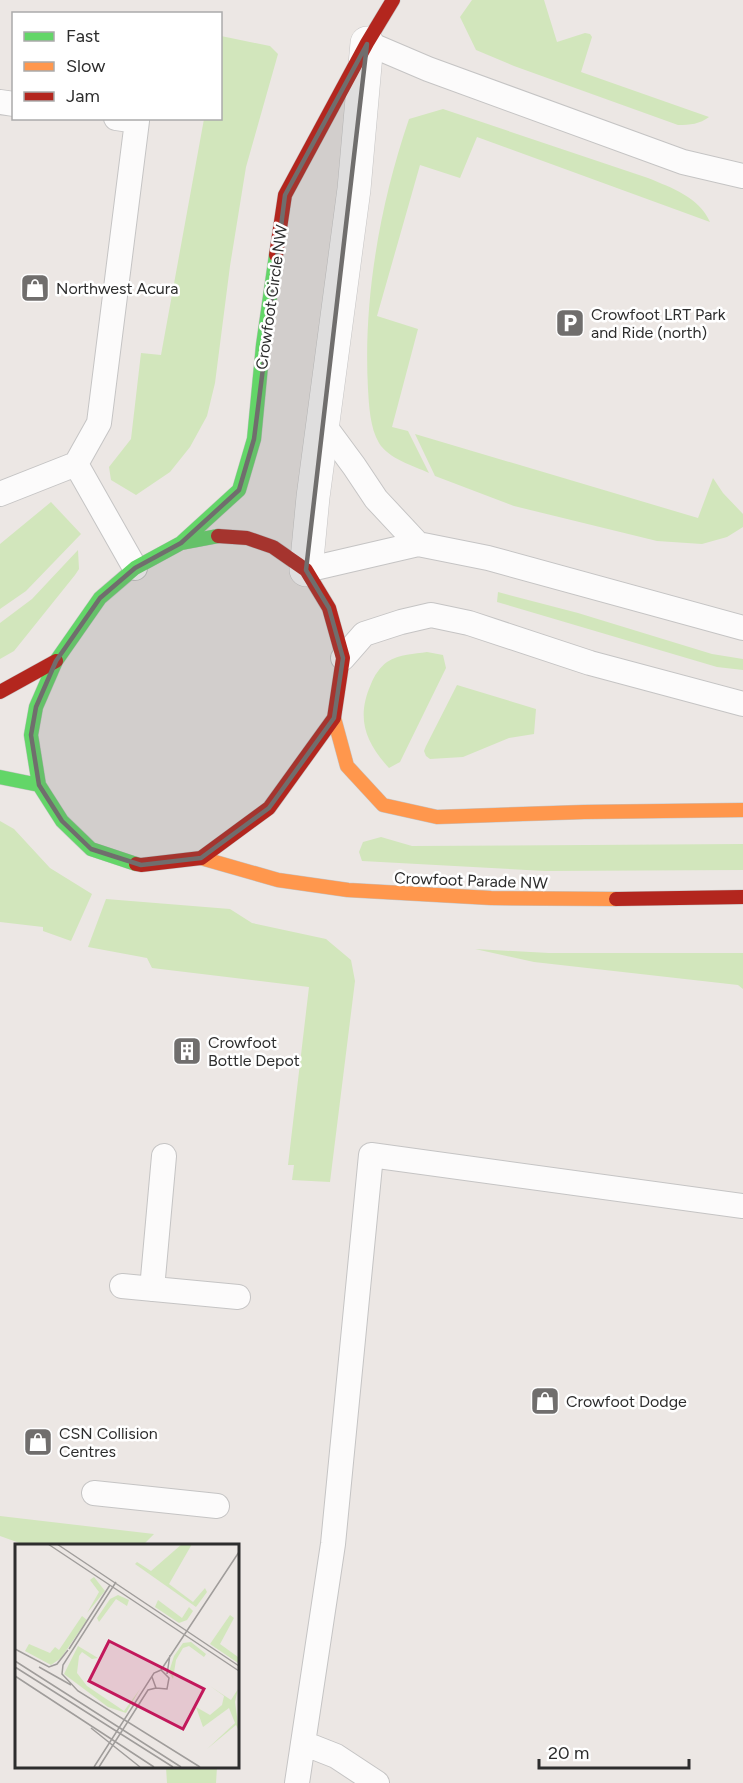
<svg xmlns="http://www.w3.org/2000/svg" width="743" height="1783" font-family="Figtree,sans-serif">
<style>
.green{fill:#d2e6bc}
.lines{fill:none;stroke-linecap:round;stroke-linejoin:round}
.lane-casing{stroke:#c5c4c4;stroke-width:26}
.street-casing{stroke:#c5c4c4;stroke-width:34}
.fast-casing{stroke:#c5c4c4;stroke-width:15}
.slow-casing{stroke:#c5c4c4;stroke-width:15}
.jam-casing{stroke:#c5c4c4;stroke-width:15}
.lane{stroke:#fcfbfb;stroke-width:24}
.street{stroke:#fcfbfb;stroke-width:33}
.fast{stroke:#63d668;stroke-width:14}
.slow{stroke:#ff974d;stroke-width:14}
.jam{stroke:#b3261e;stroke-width:14}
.marked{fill:#706e6d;fill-opacity:0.2;stroke:#706e6d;stroke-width:4.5;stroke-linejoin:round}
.labels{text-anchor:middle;stroke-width:5;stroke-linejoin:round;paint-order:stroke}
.poi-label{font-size:16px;fill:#2d2d2d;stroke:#fff;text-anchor:start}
.street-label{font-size:16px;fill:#2d2d2d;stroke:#fff}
.inset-road{fill:none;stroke:#a09d9b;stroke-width:1.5}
.view{fill:#c2185b;fill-opacity:0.15;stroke:#c2185b;stroke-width:3}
.inset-edge{fill:none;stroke:#2d2d2d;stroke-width:3}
</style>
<rect width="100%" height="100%" fill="#ece7e4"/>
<!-- green -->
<path class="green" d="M 472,0 L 544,0 L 557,42 L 585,33 L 590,34 L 592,37 L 581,72 L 709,117 C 700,124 690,125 678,125 L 514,66 L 476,50 L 460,17 Z
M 221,36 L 270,46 L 278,54 L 246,167 L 230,266 L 215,383 L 207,416 L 190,447 L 170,472 L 136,495 L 111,480 L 109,467 L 131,439 L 141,353 L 161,355 L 204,119 L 220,118 Z
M 443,109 L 648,178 C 672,188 699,197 710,222 L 477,137 L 460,178 L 420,165 L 377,316 L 418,329 L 392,427 L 408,431 L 429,473 C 412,465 389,459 379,443 C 370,428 369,406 368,389 C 363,299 380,204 409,119 Z
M 415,434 L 698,518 L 713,478 L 723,493 L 743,514 L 743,527 L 727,537 L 702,544 L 657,541 L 514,506 L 435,476 Z
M 51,502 L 81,534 L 26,591 L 0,609 L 0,544 Z
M 78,550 L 79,569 L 75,575 L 14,651 L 0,659 L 0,623 L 32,599 Z
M 498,592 L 578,613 L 712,654 L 743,659 L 743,670 L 717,667 L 497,602 Z
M 427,652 L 443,655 L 446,668 L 400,762 L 389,768 C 365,742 356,718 371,684 C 374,676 380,667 387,662 C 400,654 414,654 427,652 Z
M 457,685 L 536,709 L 534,734 L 509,738 L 463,757 L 430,759 L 426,756 L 424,751 L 426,746 Z
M 0,821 L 14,829 L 50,868 L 92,894 L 71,941 L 43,931 L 43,927 L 0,922 Z
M 381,837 L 412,846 L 743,844 L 743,870 L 545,871 L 362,861 L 359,852 L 363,842 Z
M 106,899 L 230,909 L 252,923 L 326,939 L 351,960 L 355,981 L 330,1182 L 292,1180 L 294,1165 L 288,1165 L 309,987 L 152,968 L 147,958 L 88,947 Z
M 475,949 L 549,953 L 743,953 L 743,989 L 738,985 L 534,962 Z
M 0,1516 L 154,1534 L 142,1546 L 28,1546 L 0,1536 Z
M 166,1767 L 217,1767 L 216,1783 L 167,1783 Z"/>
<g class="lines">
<!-- lane casing -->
<g class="lane-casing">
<path id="lane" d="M 367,43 L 428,69 L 683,162 L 743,176
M 0,102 L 14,104
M 323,424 L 354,466 L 376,499 L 418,544
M 76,464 L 135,568
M 0,494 L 76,464 L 99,423 L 137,121 L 116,118
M 306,570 L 418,544 L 488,558 L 743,628
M 343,658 L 364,634 L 401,622 L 431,615 L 469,623 L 590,663 L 743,704
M 122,1286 L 238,1297
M 152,1289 L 164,1156
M 94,1493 L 217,1506
M 303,1743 L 336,1756 L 377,1783
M 297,1783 L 333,1544 L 371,1155 L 743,1206"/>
</g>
<!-- street casing -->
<g class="street-casing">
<path id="street" d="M 306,570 L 313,497 L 354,189 L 367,43"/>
</g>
<!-- fast casing -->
<g class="fast-casing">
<path id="fast" d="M 182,542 L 239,490 L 254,439 L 263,345 L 276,255
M 0,777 L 39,785
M 136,864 L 91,849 L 62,821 L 39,785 L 31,735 L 36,707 L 56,661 L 100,598 L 135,568 L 181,543 L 218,536"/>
</g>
<!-- slow casing -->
<g class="slow-casing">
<path id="slow" d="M 334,718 L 347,766 L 383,805 L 437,817 L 584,812 L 743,810
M 201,858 L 278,880 L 348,890 L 491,898 L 616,899"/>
</g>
<!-- jam casing -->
<g class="jam-casing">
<path id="jam" d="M 276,255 L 285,195 L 367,43 L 393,0
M 0,692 L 56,661
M 136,864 L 141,865 L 201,858 L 269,808 L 334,718 L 343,658 L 329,608 L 306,570 L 273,547 L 247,538 L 218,536
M 616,899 L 743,897"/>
</g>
<!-- lane -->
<use href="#lane" class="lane"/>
<!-- street -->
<use href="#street" class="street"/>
<!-- fast -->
<use href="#fast" class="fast"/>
<!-- slow -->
<use href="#slow" class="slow"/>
<!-- jam -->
<use href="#jam" class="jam"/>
</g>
<!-- marked area -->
<path class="marked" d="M 367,44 L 306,570 L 329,608 L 343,658 L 334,718 L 269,808 L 201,858 L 141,865 L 91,849 L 62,821 L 39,785 L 31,735 L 36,707 L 56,661 L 100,598 L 135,568 L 181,543 L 239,490 L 254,439 L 285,195 Z"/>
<!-- icons -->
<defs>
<g id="shop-square" transform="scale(1.5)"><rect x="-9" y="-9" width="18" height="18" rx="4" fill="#706e6d" stroke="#fff"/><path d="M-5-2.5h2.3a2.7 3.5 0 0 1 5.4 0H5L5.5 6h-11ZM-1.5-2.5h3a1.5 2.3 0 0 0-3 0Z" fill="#fff"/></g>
<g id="parking-square" transform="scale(1.5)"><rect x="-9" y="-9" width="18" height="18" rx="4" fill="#706e6d" stroke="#fff"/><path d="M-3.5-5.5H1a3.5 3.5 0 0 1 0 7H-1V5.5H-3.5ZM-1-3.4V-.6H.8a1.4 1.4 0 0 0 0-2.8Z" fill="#fff"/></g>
<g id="building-square" transform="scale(1.5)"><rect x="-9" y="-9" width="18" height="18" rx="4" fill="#706e6d" stroke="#fff"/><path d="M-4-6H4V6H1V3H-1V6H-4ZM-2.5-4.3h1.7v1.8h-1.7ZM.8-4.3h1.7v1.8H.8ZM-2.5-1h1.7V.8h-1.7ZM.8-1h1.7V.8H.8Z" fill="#fff"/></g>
</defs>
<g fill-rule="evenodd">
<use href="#shop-square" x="35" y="288"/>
<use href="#parking-square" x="570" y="323"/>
<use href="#building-square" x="187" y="1051"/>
<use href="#shop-square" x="545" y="1401"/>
<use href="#shop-square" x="38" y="1442"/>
</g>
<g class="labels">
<!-- poi labels -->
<g class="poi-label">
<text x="56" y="294">Northwest Acura</text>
<text x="591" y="320">Crowfoot LRT Park<tspan x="591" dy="18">and Ride (north)</tspan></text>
<text x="208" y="1048">Crowfoot<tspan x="208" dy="18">Bottle Depot</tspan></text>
<text x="566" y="1407">Crowfoot Dodge</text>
<text x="59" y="1439">CSN Collision<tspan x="59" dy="18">Centres</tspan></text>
</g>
<!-- street labels -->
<g class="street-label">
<text transform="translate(271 297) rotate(-82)" y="6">Crowfoot Circle NW</text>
<text transform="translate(471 880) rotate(2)" y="6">Crowfoot Parade NW</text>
</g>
</g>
<!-- overview -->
<g transform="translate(15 1544)">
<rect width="224" height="224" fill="#ece7e4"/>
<path d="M 167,0 L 177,0 L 154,40 L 178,58 L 190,44 L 192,48 L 181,63 L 120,20 L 122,18 L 136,27 ZM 79,33 L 90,47 L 72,69 L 84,48 L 75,36 ZM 103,51 L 114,56 L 112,62 L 101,55 L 84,78 L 82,74 L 95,55 ZM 143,56 L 167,74 L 174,63 L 178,67 L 172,76 L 164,79 L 140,63 ZM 215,71 L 219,74 L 205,100 L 223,113 L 223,119 L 195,100 ZM 67,72 L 72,76 L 46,114 L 36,121 L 10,107 L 14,100 L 35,109 L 40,103 L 44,106 ZM 176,98 L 191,110 L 189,113 L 174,102 L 168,104 L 161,116 L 158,135 L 154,128 L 159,112 L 168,99 ZM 63,102 L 83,114 L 77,115 L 67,108 L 64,112 L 62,129 L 72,142 L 109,167 L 125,145 L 111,169 L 93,163 L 49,130 ZM 195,142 L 216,156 L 223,145 L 220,158 L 224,187 L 221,181 L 192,205 L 220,179 L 214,164 L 188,183 L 181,163 L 195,171 L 207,161 L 209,152 Z" fill="#d2e6bc"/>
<path class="inset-road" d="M 33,0 L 224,127M 42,0 L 224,122M 101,38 L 48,121 L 47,130 L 63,147 L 185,223M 0,105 L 34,123 L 42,120 L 53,106M 54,105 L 95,41M 0,117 L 166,223M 0,123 L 158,223M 24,123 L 56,141M 146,126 L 224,8M 152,130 L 155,111M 0,132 L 139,223M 137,133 L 141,144 L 152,145 L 154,134 L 146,126M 76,184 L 125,223M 79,223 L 139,129 L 146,126M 84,223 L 133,146 L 141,144"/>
<path class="view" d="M 94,97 L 189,145 L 168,185 L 74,137 Z"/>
<rect width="224" height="224" class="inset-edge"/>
</g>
<!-- legend -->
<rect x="12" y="12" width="210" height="108" fill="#ffffff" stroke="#ababab" stroke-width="1.5"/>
<rect x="24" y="32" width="30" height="9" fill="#63d668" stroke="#ababab" stroke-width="1.5"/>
<text x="66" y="42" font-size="18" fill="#2d2d2d">Fast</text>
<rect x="24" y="62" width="30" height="9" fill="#ff974d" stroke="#ababab" stroke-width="1.5"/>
<text x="66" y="72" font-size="18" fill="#2d2d2d">Slow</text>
<rect x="24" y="92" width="30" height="9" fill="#b3261e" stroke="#ababab" stroke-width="1.5"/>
<text x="66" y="102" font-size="18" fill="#2d2d2d">Jam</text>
<!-- scale -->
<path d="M539 1759v9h150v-9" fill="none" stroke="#2d2d2d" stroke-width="3"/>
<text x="548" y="1759" font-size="18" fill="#2d2d2d" stroke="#ffffff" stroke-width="4.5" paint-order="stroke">20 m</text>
</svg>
